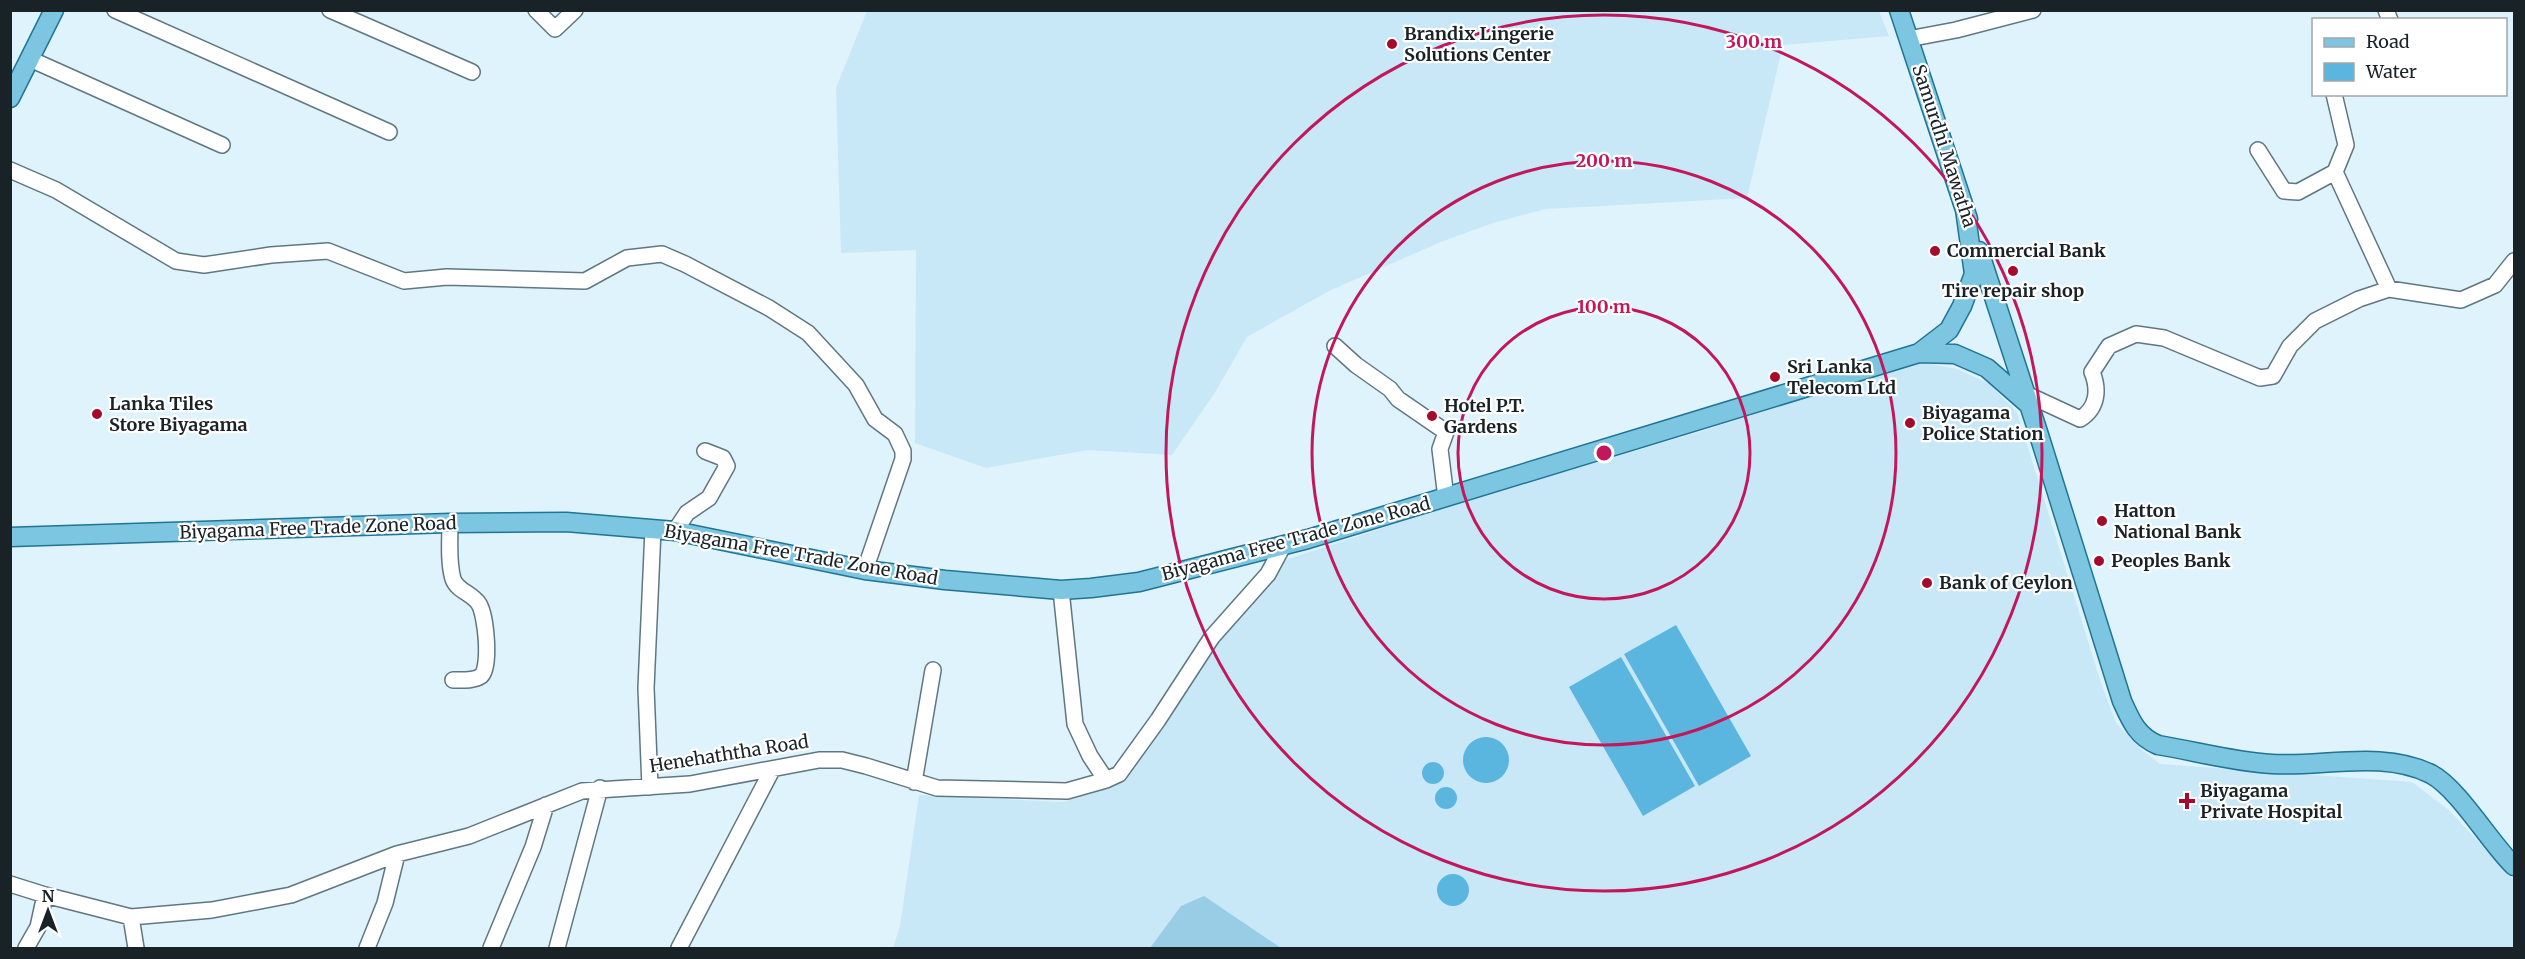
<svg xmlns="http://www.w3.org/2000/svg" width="2525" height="959" font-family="Merriweather,serif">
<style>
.built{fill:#c8e8f8}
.green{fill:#99cde6}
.water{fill:#5bb6df}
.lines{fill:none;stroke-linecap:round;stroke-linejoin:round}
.minor-casing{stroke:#607681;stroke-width:18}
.major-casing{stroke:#207494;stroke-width:21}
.minor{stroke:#fff;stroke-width:15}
.major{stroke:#7cc6e2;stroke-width:18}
.ring{fill:none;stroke:#c2185b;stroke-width:3}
.poi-dot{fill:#a50a2c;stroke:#fff;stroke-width:2}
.labels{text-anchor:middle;stroke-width:4.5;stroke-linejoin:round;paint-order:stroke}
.poi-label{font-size:18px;font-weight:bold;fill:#192226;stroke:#fff;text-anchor:start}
.street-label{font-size:18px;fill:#192226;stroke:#fff}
.centre{fill:#c2185b;stroke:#fff;stroke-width:3}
.ring-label{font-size:18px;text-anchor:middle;font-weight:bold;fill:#c2185b;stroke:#fff;stroke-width:4.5;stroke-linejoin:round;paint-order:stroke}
</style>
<rect width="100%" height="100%" fill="#dff3fc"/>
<!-- built -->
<path class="built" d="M 1879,11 L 1889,36 L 1783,45 L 1747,198 L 1546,209 L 1493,223 L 1441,242 L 1329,291 L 1247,337 L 1214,394 L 1172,455 L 1088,450 L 986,468 L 915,443 L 916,250 L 841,253 L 836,88 L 867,11 Z
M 1920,362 L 1957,369 L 1988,383 L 2017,412 L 2101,683 L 2116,723 L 2142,750 L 2160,764 L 2412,782 L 2450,811 L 2514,880 L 2514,948 L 893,948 L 900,926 L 919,795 L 1063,802 L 1110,788 L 1126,777 L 1171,717 L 1213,645 L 1285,560 L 1453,505 L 1702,431 Z"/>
<!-- green -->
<path class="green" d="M 1204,896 L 1281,948 L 1150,948 L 1181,906 Z"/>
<!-- water -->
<path class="water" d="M 1676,625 L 1751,756 L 1699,786 L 1624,654 Z
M 1621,657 L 1695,786 L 1643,816 L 1569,687 Z
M1463 760a23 23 0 1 1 46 0a23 23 0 1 1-46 0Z
M1422 773a11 11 0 1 1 22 0a11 11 0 1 1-22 0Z
M1435 798a11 11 0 1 1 22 0a11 11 0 1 1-22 0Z
M1437 890a16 16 0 1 1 32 0a16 16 0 1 1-32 0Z"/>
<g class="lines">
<!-- minor casing -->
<g class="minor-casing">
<path id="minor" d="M 115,10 L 389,132
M 330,10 L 472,72
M 536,10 L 555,29 L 575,10
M 2386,10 L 2390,20
M 1908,39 L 1956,30 L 2033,10
M 30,59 L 222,145
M 2334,94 L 2346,145 L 2335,172 L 2389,289
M 2258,150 L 2284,191 L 2298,192 L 2335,172
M 10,170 L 56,190 L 176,261 L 204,265 L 271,255 L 328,251 L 404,281 L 447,277 L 585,281 L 627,258 L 662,254 L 685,264 L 769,308 L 808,333 L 856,385 L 875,419 L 895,434 L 903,451 L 903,459 L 865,570
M 1335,346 L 1356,365 L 1390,389 L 1398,399 L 1446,432 L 1440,449 L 1446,498
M 2026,394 L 2080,419 C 2098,408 2099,389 2092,372 L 2109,346 L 2136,334 L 2164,338 L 2260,378 L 2273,376 L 2290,346 L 2315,321 L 2359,299 L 2389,289 L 2461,300 L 2495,285 L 2514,261
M 450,523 C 450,540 448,562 453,579 C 457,591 472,593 479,604 C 486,616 491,667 481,676 C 474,681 461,680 453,680
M 675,531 L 687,513 L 709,498 L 727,466 L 723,458 L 705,451
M 1061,590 L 1075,724 L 1090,756 L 1106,780
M 914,782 L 933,670
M 650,787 L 646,688 L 653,529
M 10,884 L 45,895 L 131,917 L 212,910 L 291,895 L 397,854 L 469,836 L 582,791 L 690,784 L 819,760 L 842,760 L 866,766 L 937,788 L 1067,791 L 1106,780 L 1119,774 L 1158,720 L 1212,637 L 1268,574 L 1283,546
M 131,917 L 136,948
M 26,948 L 38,927 L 45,895
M 367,948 L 385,903 L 397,854
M 491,948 L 533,847 L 546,805
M 557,948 L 600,788
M 679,948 L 772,770"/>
</g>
<!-- major casing -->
<g class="major-casing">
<path id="major" d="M 1899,10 L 1968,219
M 10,98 L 54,10
M 1979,251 L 2039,435 L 2122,701 C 2131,721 2137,736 2158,745 C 2195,751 2234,762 2272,764 C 2323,767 2383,750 2431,774 C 2459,789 2490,843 2514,866
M 1919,353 L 1955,354 L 1987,368 L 2027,403
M 10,537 L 450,523 L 566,522 L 675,531 L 865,570 L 945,580 L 1061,590 L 1091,588 L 1139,582 L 1308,539 L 1919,353 L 1949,330 L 1962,306 L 1974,274 L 1965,209"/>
</g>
<!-- minor -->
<use href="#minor" class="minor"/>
<!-- major -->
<use href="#major" class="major"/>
</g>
<!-- distance rings -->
<g class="ring">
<circle cx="1604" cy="453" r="146"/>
<circle cx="1604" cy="453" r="292"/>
<circle cx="1604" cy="453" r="438"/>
</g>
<!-- markers -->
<g class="poi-dot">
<circle cx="1392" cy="44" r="6"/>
<circle cx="1935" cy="251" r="6"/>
<circle cx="2013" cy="271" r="6"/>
<circle cx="1775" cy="377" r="6"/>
<circle cx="97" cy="414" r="6"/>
<circle cx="1432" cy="416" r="6"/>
<circle cx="1910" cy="423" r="6"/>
<circle cx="2102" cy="521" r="6"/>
<circle cx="2099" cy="561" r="6"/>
<circle cx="1927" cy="583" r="6"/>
<path d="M2184 792h6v6h6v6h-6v6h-6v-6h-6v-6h6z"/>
</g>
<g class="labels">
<!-- poi labels -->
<g class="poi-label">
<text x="1404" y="40">Brandix Lingerie<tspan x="1404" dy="21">Solutions Center</tspan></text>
<text x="1947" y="257">Commercial Bank</text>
<text x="2013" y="297" text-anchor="middle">Tire repair shop</text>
<text x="1787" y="373">Sri Lanka<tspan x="1787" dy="21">Telecom Ltd</tspan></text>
<text x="109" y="410">Lanka Tiles<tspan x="109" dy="21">Store Biyagama</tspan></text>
<text x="1444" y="412">Hotel P.T.<tspan x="1444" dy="21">Gardens</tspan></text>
<text x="1922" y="419">Biyagama<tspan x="1922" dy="21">Police Station</tspan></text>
<text x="2114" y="517">Hatton<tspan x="2114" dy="21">National Bank</tspan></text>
<text x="2111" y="567">Peoples Bank</text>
<text x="1939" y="589">Bank of Ceylon</text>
<text x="2200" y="797">Biyagama<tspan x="2200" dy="21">Private Hospital</tspan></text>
</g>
<!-- street labels -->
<g class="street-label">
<text transform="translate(1944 146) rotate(72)" y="6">Samurdhi Mawatha</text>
<text transform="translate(318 528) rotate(-2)" y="6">Biyagama Free Trade Zone Road</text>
<text transform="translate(1296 539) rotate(-15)" y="6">Biyagama Free Trade Zone Road</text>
<text transform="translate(801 555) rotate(10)" y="6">Biyagama Free Trade Zone Road</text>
<text transform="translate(729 754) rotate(-9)" y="6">Henehaththa Road</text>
</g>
</g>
<circle cx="1604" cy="453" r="9" class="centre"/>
<g class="ring-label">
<text x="1754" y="48">300 m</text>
<text x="1604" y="167">200 m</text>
<text x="1604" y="313">100 m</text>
</g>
<!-- border -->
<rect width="2525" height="959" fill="none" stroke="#192226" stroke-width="24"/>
<!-- legend -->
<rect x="2312" y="18" width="195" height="78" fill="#ffffff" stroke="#a3a7a8" stroke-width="1.5"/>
<rect x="2324" y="38" width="30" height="9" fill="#7cc6e2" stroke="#a3a7a8" stroke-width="1.5"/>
<text x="2366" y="48" font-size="18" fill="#192226">Road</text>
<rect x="2324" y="63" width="30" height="18" fill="#5bb6df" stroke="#a3a7a8" stroke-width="1.5"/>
<text x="2366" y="78" font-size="18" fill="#192226">Water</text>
<!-- north arrow -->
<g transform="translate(48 911)" stroke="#ffffff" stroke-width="4.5" paint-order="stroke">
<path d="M0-4.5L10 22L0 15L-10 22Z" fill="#192226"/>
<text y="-9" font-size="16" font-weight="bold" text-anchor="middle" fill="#192226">N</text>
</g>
</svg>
